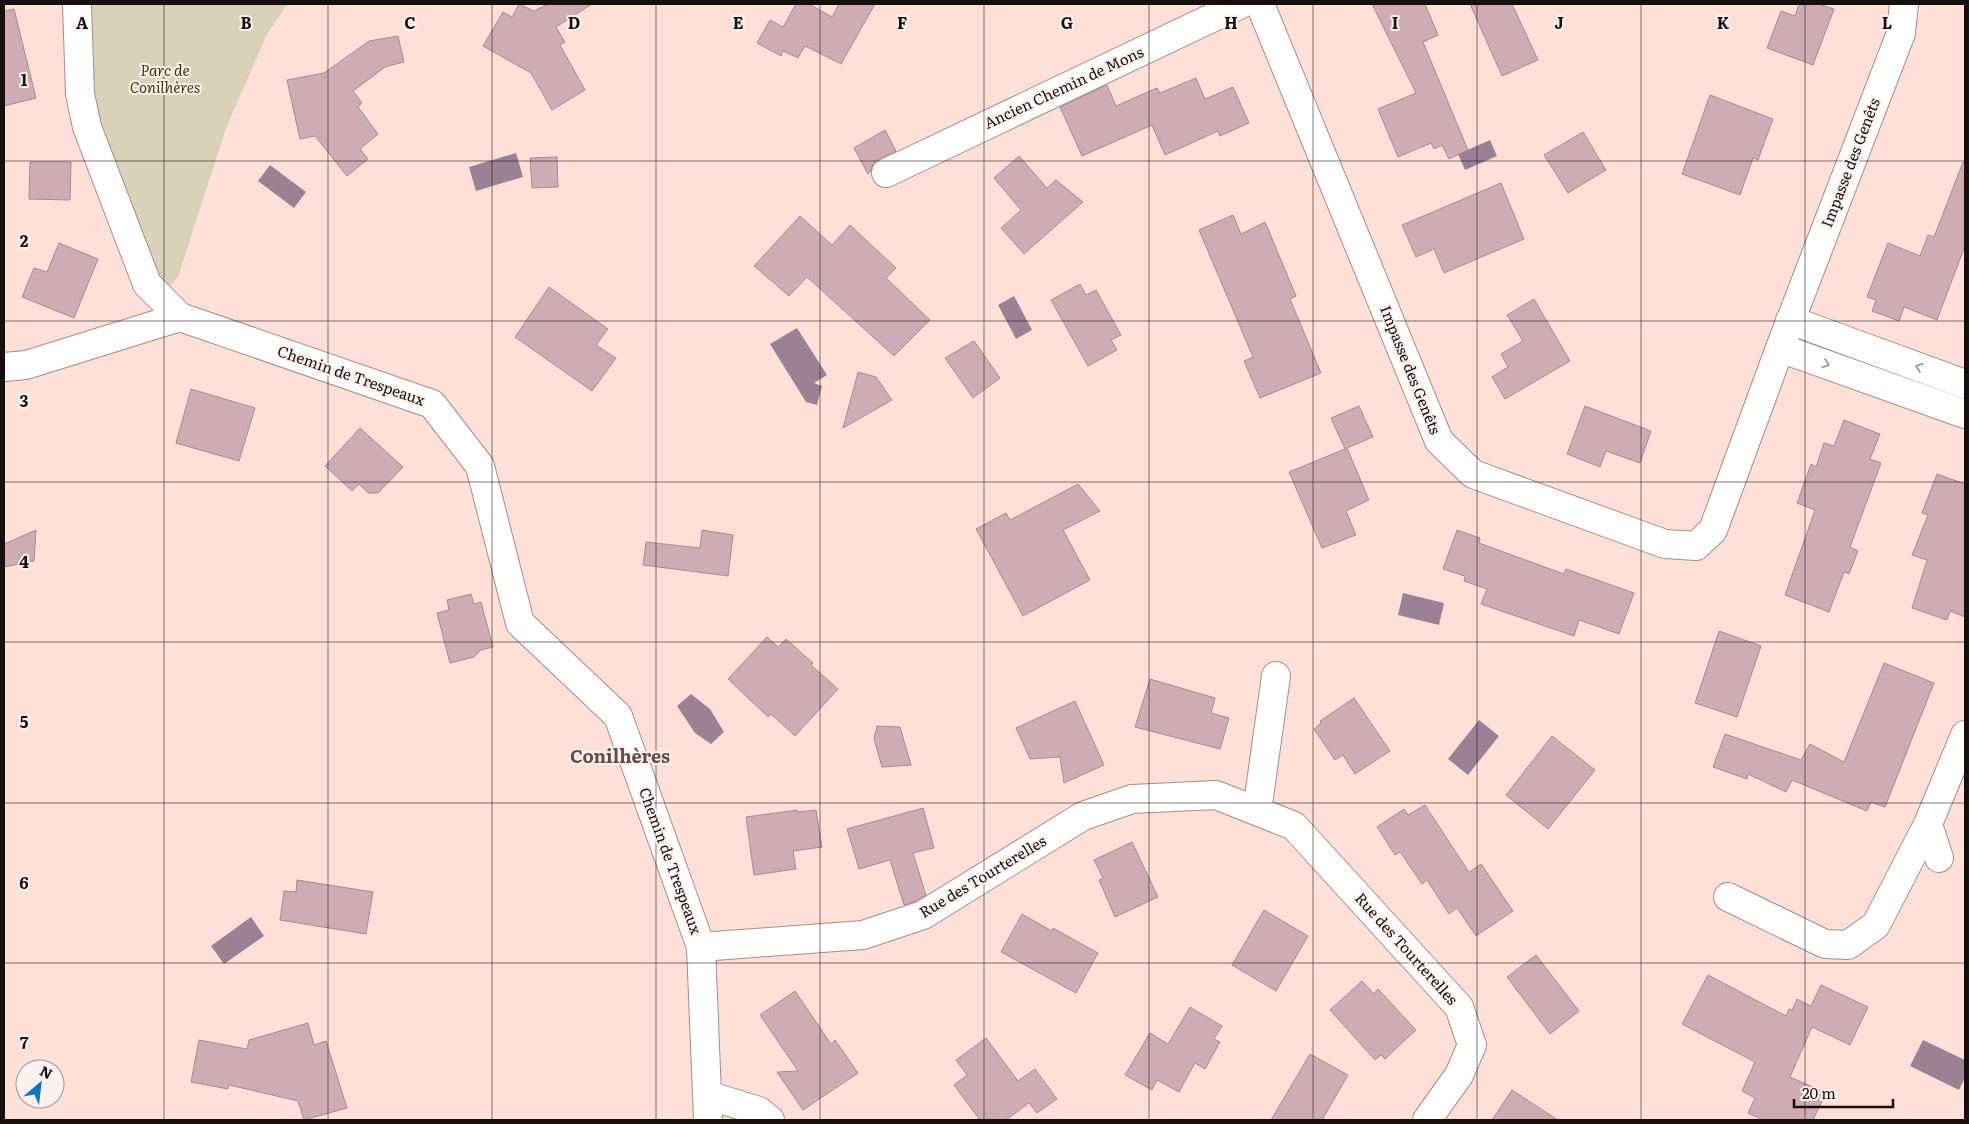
<svg xmlns="http://www.w3.org/2000/svg" width="1969" height="1124" font-family="Literata,serif">
<style>
.green{fill:#d9d1b8}
.water{fill:#9b8194}
.building{fill:#cfacb3;stroke:#a78b90}
.lines{fill:none;stroke-linecap:round;stroke-linejoin:round}
.minor-casing{stroke:#a78c85;stroke-width:30}
.minor{stroke:#fff;stroke-width:28}
.oneway{stroke:#a39f9e}
.grid{fill:none;stroke:#180f0c;stroke-width:1;stroke-opacity:0.55}
.labels{text-anchor:middle;stroke-width:4;stroke-linejoin:round;paint-order:stroke}
.park-label{font-size:15px;font-style:italic;fill:#41350f;stroke:#fef2ef}
.street-label{font-size:15px;fill:#180f0c;stroke:#fef2ef}
.quarter-label{font-size:18px;font-weight:bold;fill:#644c46;stroke:#fef2ef}
.grid-label{font-size:16px;text-anchor:middle;font-weight:bold;fill:#180f0c;stroke:#fef2ef;stroke-width:4;stroke-linejoin:round;paint-order:stroke}
</style>
<rect width="100%" height="100%" fill="#fee0d9"/>
<!-- green -->
<path class="green" d="M 86,4 L 288,4 L 268,32 L 226,128 L 178,277 L 165,291 L 149,271 L 91,113 Z"/>
<!-- water -->
<path class="water" d="M 1490,140 L 1497,156 L 1465,170 L 1458,154 Z
M 516,153 L 523,177 L 476,191 L 469,167 Z
M 270,165 L 306,192 L 294,208 L 258,181 Z
M 1014,296 L 1032,330 L 1016,339 L 998,305 Z
M 797,328 L 827,375 L 814,383 L 822,386 L 817,405 L 806,402 L 770,344 Z
M 1403,593 L 1444,603 L 1439,625 L 1398,615 Z
M 691,694 L 710,709 L 724,732 L 711,744 L 695,733 L 677,706 Z
M 1479,720 L 1499,736 L 1468,775 L 1448,759 Z
M 251,917 L 264,936 L 224,964 L 211,946 Z
M 1923,1040 L 1965,1060 L 1965,1077 L 1959,1090 L 1910,1066 Z"/>
<!-- building -->
<path class="building" d="M 519,4 L 534,11 L 548,4 L 592,4 L 556,27 L 565,42 L 560,45 L 585,90 L 552,110 L 531,73 L 483,46 L 503,12 L 512,17 Z
M 796,4 L 809,4 L 832,17 L 839,4 L 875,4 L 841,64 L 805,46 L 798,58 L 783,51 L 781,56 L 757,43 L 770,20 L 783,27 Z
M 1372,4 L 1425,4 L 1438,35 L 1423,42 L 1468,150 L 1449,159 L 1442,145 L 1434,149 L 1431,143 L 1398,157 L 1378,109 L 1416,93 Z
M 1470,4 L 1512,4 L 1538,60 L 1502,76 Z
M 1799,4 L 1819,4 L 1834,9 L 1813,65 L 1767,48 L 1781,11 L 1795,16 Z
M 14,9 L 36,98 L 4,106 L 4,11 Z
M 398,36 L 404,62 L 385,67 L 353,91 L 362,103 L 358,107 L 378,134 L 360,149 L 368,159 L 347,176 L 315,136 L 300,139 L 287,80 L 324,73 L 369,41 Z
M 1196,78 L 1205,99 L 1233,87 L 1249,123 L 1220,136 L 1218,131 L 1165,155 L 1152,125 L 1082,156 L 1060,107 L 1107,85 L 1116,106 L 1157,88 L 1160,93 Z
M 1710,95 L 1773,119 L 1758,160 L 1753,158 L 1740,195 L 1682,174 Z
M 885,130 L 896,151 L 879,159 L 873,164 L 870,172 L 868,174 L 854,148 Z
M 1583,132 L 1606,170 L 1568,193 L 1544,155 Z
M 1019,156 L 1047,188 L 1056,180 L 1083,202 L 1024,254 L 1001,228 L 1021,210 L 994,178 Z
M 557,157 L 558,187 L 532,188 L 530,158 Z
M 30,162 L 71,162 L 70,200 L 29,199 Z
M 1963,162 L 1965,163 L 1965,246 L 1937,320 L 1904,307 L 1899,321 L 1872,311 L 1876,300 L 1867,297 L 1888,243 L 1920,256 L 1928,235 L 1934,237 Z
M 1501,183 L 1524,239 L 1444,273 L 1434,249 L 1416,257 L 1402,225 Z
M 1233,215 L 1241,234 L 1265,222 L 1296,296 L 1290,299 L 1321,373 L 1260,398 L 1244,361 L 1253,357 L 1199,230 Z
M 800,216 L 832,245 L 850,225 L 896,268 L 886,278 L 930,320 L 894,356 L 807,277 L 789,296 L 754,266 Z
M 59,243 L 98,259 L 74,318 L 22,297 L 34,268 L 47,272 Z
M 1080,284 L 1086,295 L 1096,290 L 1121,335 L 1111,340 L 1117,350 L 1088,366 L 1051,300 Z
M 549,287 L 608,329 L 596,345 L 616,358 L 592,391 L 515,337 Z
M 1534,299 L 1570,361 L 1505,399 L 1492,377 L 1508,367 L 1501,354 L 1523,341 L 1507,315 Z
M 974,341 L 1000,378 L 973,398 L 945,358 Z
M 858,372 L 876,377 L 892,400 L 843,428 Z
M 191,389 L 255,408 L 239,461 L 176,443 Z
M 1359,406 L 1373,437 L 1347,448 L 1369,500 L 1346,511 L 1356,535 L 1322,548 L 1289,472 L 1345,449 L 1331,418 Z
M 1585,406 L 1651,431 L 1640,463 L 1606,451 L 1600,467 L 1567,454 Z
M 1844,420 L 1880,434 L 1870,459 L 1881,463 L 1850,547 L 1858,551 L 1849,574 L 1844,572 L 1829,612 L 1785,595 L 1815,510 L 1797,503 L 1811,464 L 1816,467 L 1824,443 L 1834,446 Z
M 360,428 L 403,467 L 378,493 L 368,493 L 359,484 L 352,491 L 325,466 Z
M 1937,474 L 1965,484 L 1965,617 L 1950,611 L 1947,620 L 1912,608 L 1927,560 L 1912,555 L 1928,515 L 1922,513 Z
M 1078,484 L 1100,511 L 1063,530 L 1090,580 L 1023,616 L 976,529 L 1006,513 L 1010,520 Z
M 36,530 L 34,561 L 4,567 L 4,544 Z
M 702,530 L 733,535 L 728,576 L 643,565 L 646,542 L 700,548 Z
M 1457,530 L 1480,538 L 1479,543 L 1564,574 L 1566,569 L 1634,593 L 1619,634 L 1579,620 L 1574,636 L 1481,604 L 1487,589 L 1464,581 L 1465,576 L 1443,569 Z
M 471,594 L 474,604 L 481,602 L 493,647 L 481,650 L 474,657 L 450,663 L 437,613 L 449,610 L 447,600 Z
M 1719,631 L 1761,646 L 1737,717 L 1695,703 Z
M 767,637 L 778,647 L 786,639 L 813,663 L 811,665 L 838,689 L 795,736 L 771,714 L 768,717 L 728,679 Z
M 1884,663 L 1934,683 L 1885,807 L 1871,802 L 1867,811 L 1792,780 L 1786,792 L 1748,774 L 1747,779 L 1713,767 L 1725,734 L 1801,760 L 1810,744 L 1844,762 Z
M 1150,679 L 1215,698 L 1211,713 L 1229,718 L 1220,749 L 1135,727 Z
M 1354,698 L 1390,751 L 1355,774 L 1343,755 L 1335,760 L 1314,729 L 1321,723 L 1320,721 Z
M 1075,701 L 1104,765 L 1064,783 L 1060,757 L 1030,759 L 1016,728 Z
M 877,726 L 900,727 L 911,765 L 882,767 L 874,739 Z
M 1552,736 L 1595,770 L 1548,829 L 1506,795 Z
M 1425,805 L 1469,872 L 1481,864 L 1513,911 L 1476,936 L 1457,908 L 1449,914 L 1427,880 L 1422,884 L 1400,852 L 1395,855 L 1377,827 L 1404,809 L 1408,815 Z
M 923,808 L 934,848 L 913,853 L 926,895 L 916,901 L 904,905 L 890,860 L 859,869 L 847,829 Z
M 797,810 L 797,812 L 816,810 L 822,847 L 793,851 L 796,869 L 754,875 L 746,817 Z
M 1132,842 L 1158,897 L 1115,917 L 1099,880 L 1103,878 L 1094,860 Z
M 297,880 L 373,892 L 366,934 L 280,920 L 284,891 L 296,892 Z
M 1264,910 L 1308,936 L 1276,991 L 1232,965 Z
M 1022,914 L 1052,931 L 1053,928 L 1098,953 L 1076,993 L 1001,952 Z
M 1536,955 L 1579,1011 L 1550,1034 L 1507,977 Z
M 1708,975 L 1786,1016 L 1789,1009 L 1792,1010 L 1797,999 L 1811,1006 L 1821,985 L 1868,1007 L 1850,1045 L 1812,1027 L 1790,1077 L 1826,1093 L 1813,1120 L 1763,1120 L 1748,1113 L 1755,1098 L 1742,1091 L 1755,1062 L 1682,1024 Z
M 1362,981 L 1374,994 L 1378,989 L 1416,1030 L 1385,1059 L 1381,1055 L 1375,1060 L 1330,1010 Z
M 795,991 L 831,1044 L 835,1040 L 858,1073 L 803,1110 L 777,1072 L 798,1071 L 760,1015 Z
M 1190,1007 L 1222,1026 L 1214,1039 L 1220,1042 L 1205,1069 L 1195,1063 L 1179,1092 L 1157,1080 L 1152,1090 L 1125,1075 L 1150,1033 L 1168,1044 Z
M 308,1023 L 314,1045 L 326,1041 L 347,1108 L 304,1120 L 298,1101 L 229,1085 L 228,1089 L 191,1082 L 199,1040 L 247,1049 L 249,1040 Z
M 986,1038 L 1018,1081 L 1035,1069 L 1057,1099 L 1037,1113 L 1029,1103 L 1006,1120 L 980,1120 L 954,1085 L 967,1075 L 956,1060 Z
M 1310,1054 L 1348,1075 L 1322,1120 L 1271,1120 Z
M 1512,1090 L 1558,1120 L 1492,1120 Z"/>
<g class="lines">
<!-- minor casing -->
<g class="minor-casing">
<path id="minor" d="M 77,4 L 80,94 L 87,127 L 147,284 L 180,317 L 432,404 L 480,466 L 520,623 L 618,716 L 701,947 L 708,1120
M 1260,4 L 1439,441 L 1473,474 L 1665,544 L 1696,546 L 1713,530 L 1780,348 L 1901,33 L 1904,4
M 886,173 L 1241,4
M 1790,320 L 1965,384
M 1780,348 L 1965,414
M 4,367 L 26,365 L 180,317
M 1257,811 L 1276,676
M 1939,858 L 1928,824 L 1965,735
M 1728,897 L 1825,944 L 1848,945 L 1876,925 L 1928,824
M 701,947 L 863,935 L 923,915 L 1083,816 L 1132,799 L 1216,795 L 1294,826 L 1459,1007 L 1472,1045 L 1459,1075 L 1427,1120
M 707,1095 L 759,1111 L 770,1120"/>
</g>
<!-- minor -->
<use href="#minor" class="minor"/>
</g>
<!-- one-way arrows -->
<defs><path id="oneway-chevron" d="M-2-3.5L2.5 0L-2 3.5" fill="none" stroke-width="1.6" stroke-linecap="round" stroke-linejoin="round" transform="scale(1.25)"/></defs>
<g class="oneway">
<use href="#oneway-chevron" transform="translate(1826 364) rotate(19)"/>
<use href="#oneway-chevron" transform="translate(1919 367) rotate(-160)"/>
</g>
<!-- grid -->
<path class="grid" d="M 164,4 L 164,1120M 328,4 L 328,1120M 492,4 L 492,1120M 656,4 L 656,1120M 820,4 L 820,1120M 984,4 L 984,1120M 1149,4 L 1149,1120M 1313,4 L 1313,1120M 1477,4 L 1477,1120M 1641,4 L 1641,1120M 1805,4 L 1805,1120M 4,161 L 1965,161M 4,321 L 1965,321M 4,482 L 1965,482M 4,642 L 1965,642M 4,803 L 1965,803M 4,963 L 1965,963"/>
<g class="labels">
<!-- park labels -->
<g class="park-label">
<text x="165" y="76">Parc de<tspan x="165" dy="17">Conilhères</tspan></text>
</g>
<!-- street labels -->
<g class="street-label">
<text transform="translate(1064 88) rotate(-25)" y="5">Ancien Chemin de Mons</text>
<text transform="translate(1851 163) rotate(-69)" y="5">Impasse des Genêts</text>
<text transform="translate(1410 370) rotate(68)" y="5">Impasse des Genêts</text>
<text transform="translate(351 376) rotate(19)" y="5">Chemin de Trespeaux</text>
<text transform="translate(670 861) rotate(70)" y="5">Chemin de Trespeaux</text>
<text transform="translate(983 877) rotate(-31)" y="5">Rue des Tourterelles</text>
<text transform="translate(1406 949) rotate(48)" y="5">Rue des Tourterelles</text>
</g>
<!-- quarter labels -->
<g class="quarter-label">
<text x="620" y="763">Conilhères</text>
</g>
</g>
<g class="grid-label">
<text x="82" y="29">A</text>
<text x="246" y="29">B</text>
<text x="410" y="29">C</text>
<text x="574" y="29">D</text>
<text x="738" y="29">E</text>
<text x="902" y="29">F</text>
<text x="1067" y="29">G</text>
<text x="1231" y="29">H</text>
<text x="1395" y="29">I</text>
<text x="1559" y="29">J</text>
<text x="1723" y="29">K</text>
<text x="1887" y="29">L</text>
<text x="24" y="86">1</text>
<text x="24" y="247">2</text>
<text x="24" y="407">3</text>
<text x="24" y="568">4</text>
<text x="24" y="728">5</text>
<text x="24" y="889">6</text>
<text x="24" y="1049">7</text>
</g>
<!-- border -->
<rect width="1969" height="1124" fill="none" stroke="#180f0c" stroke-width="10"/>
<!-- north arrow -->
<g transform="translate(40 1084) rotate(28)"><circle r="24" fill="#fef2ef" stroke="#a29794"/>
<path d="M0-4L9 19L0 12L-9 19Z" fill="#0f77c2"/>
<text y="-8" font-size="14" font-weight="bold" text-anchor="middle" fill="#180f0c">N</text>
</g>
<!-- scale -->
<path d="M1794 1099v8h99v-8" fill="none" stroke="#180f0c" stroke-width="2.5"/>
<text x="1802" y="1099" font-size="15" fill="#180f0c" stroke="#fef2ef" stroke-width="4" paint-order="stroke">20 m</text>
</svg>
